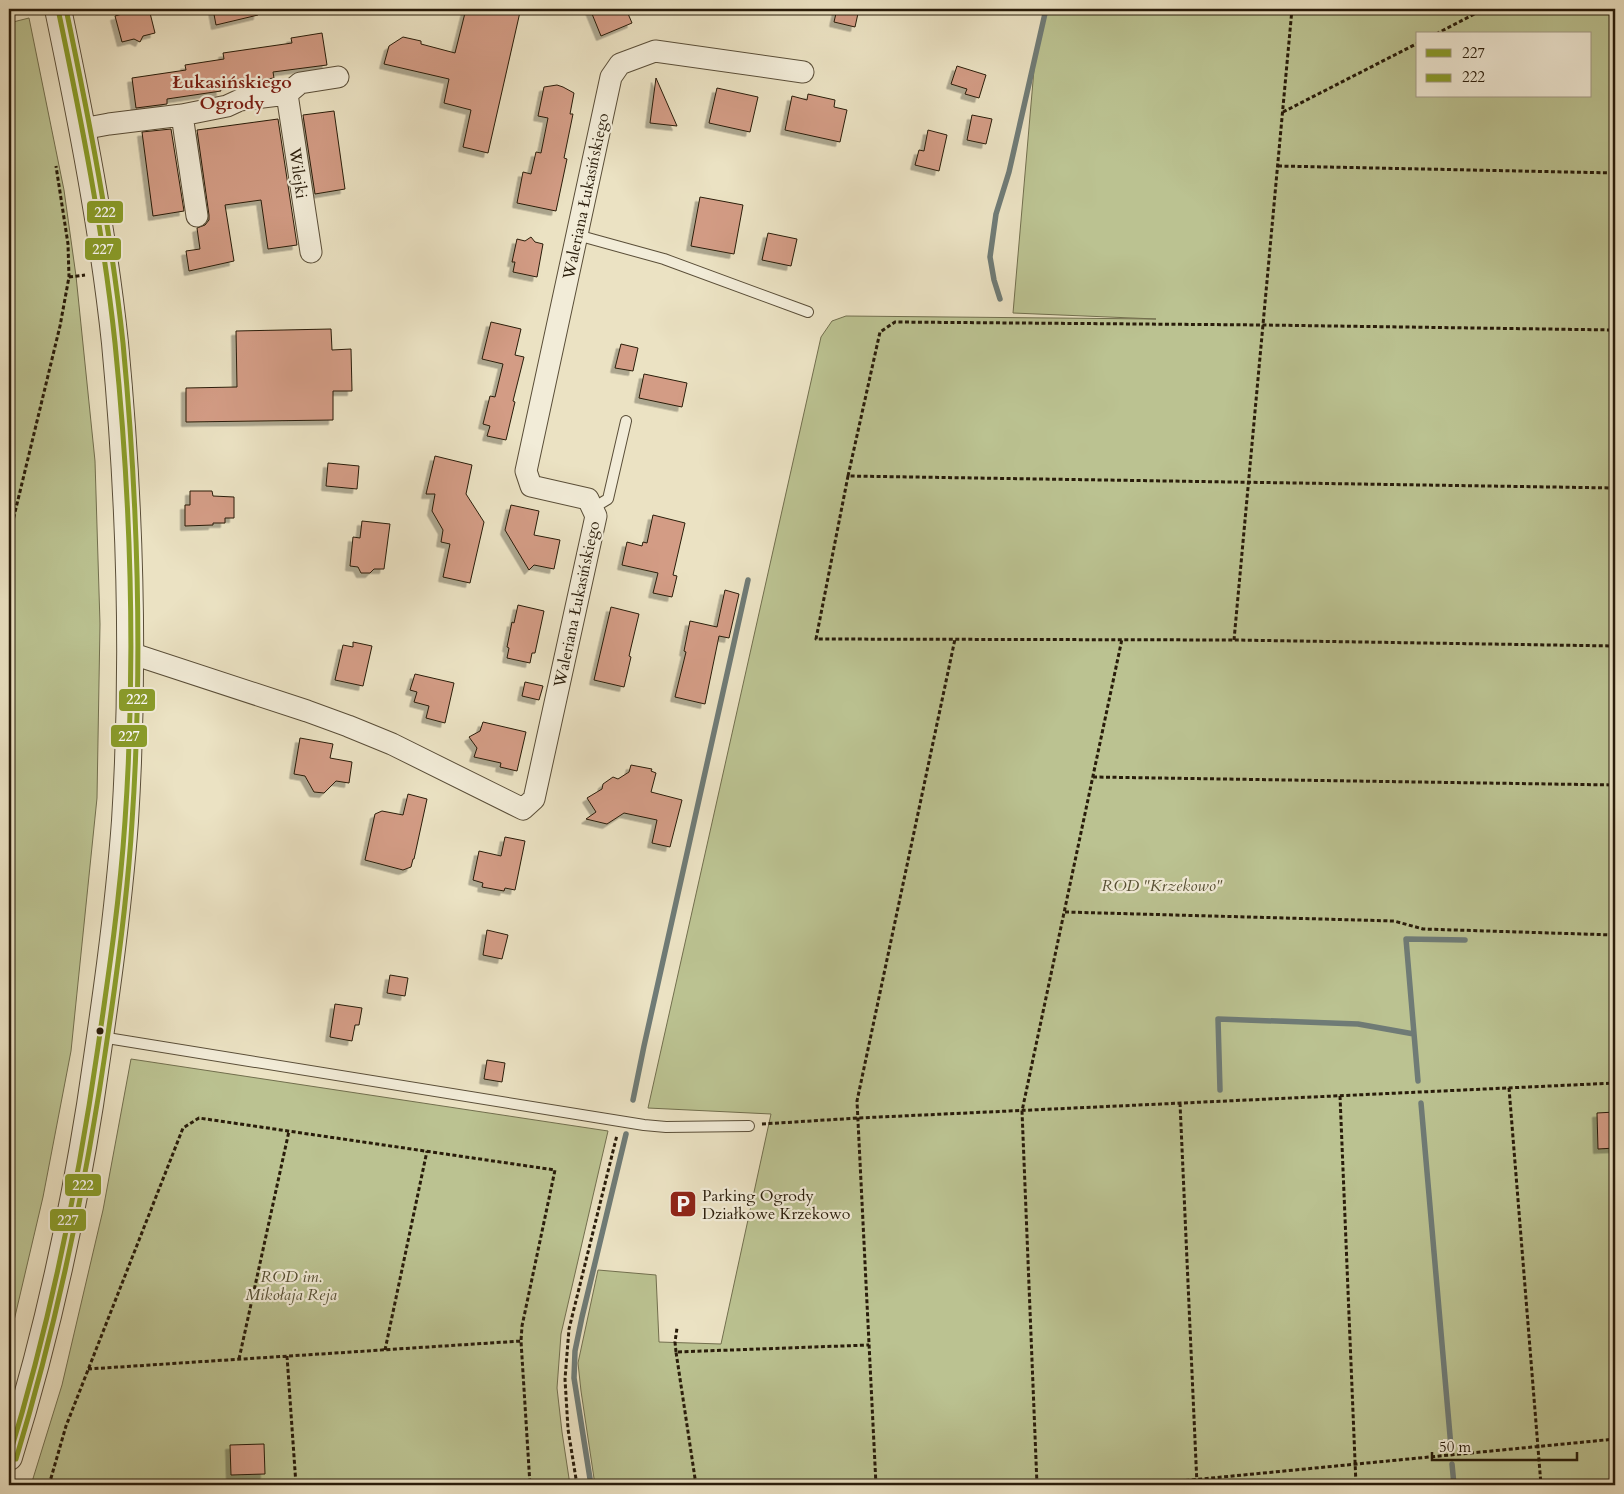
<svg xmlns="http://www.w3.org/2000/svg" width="1624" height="1494" font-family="Cardo,serif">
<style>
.green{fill:#bbc291;stroke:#726f4e;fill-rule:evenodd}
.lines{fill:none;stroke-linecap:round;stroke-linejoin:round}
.stream{stroke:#6f7b76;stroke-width:5.5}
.building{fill:#d39c85;stroke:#291c0a;filter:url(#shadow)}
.service-casing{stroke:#5a4e38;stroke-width:12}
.minor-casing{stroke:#5a4e38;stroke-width:23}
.tertiary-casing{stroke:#5a4e38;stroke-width:28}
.path{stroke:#291c0a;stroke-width:3;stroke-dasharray:4 2.5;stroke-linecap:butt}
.service{stroke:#f2ecd8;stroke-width:10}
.minor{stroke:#f2ecd8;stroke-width:21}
.tertiary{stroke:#f2ecd8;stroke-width:26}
.bus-1-casing{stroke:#f2ecd8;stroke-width:9}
.bus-2-casing{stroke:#f2ecd8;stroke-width:9}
.bus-1{stroke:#8a9d29;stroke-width:5}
.bus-2{stroke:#8a9d29;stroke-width:5}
.bus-dot{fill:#291c0a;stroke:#f2ecd8;stroke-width:2}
.labels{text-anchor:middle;stroke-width:4.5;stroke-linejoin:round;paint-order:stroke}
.street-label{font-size:16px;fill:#291c0a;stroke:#f2ecd8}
.park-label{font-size:16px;font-style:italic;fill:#554e32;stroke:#f2ecd8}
.poi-label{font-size:16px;fill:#291c0a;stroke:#f2ecd8;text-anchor:start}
.neighbourhood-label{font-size:18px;font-weight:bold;fill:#7a1f14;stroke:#f2ecd8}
.line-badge{stroke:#f2ecd8;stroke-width:2}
.badge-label{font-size:14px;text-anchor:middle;font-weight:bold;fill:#fff}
</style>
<defs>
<filter id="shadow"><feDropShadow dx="-4.5" dy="4.5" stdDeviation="0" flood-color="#0004"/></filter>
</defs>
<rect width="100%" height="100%" fill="#ebe2c3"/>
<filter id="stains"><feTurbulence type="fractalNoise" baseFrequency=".004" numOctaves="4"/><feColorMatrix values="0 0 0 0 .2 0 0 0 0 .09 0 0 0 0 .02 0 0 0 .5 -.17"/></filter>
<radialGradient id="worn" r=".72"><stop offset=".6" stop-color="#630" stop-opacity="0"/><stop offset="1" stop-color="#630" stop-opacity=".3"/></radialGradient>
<!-- green -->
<path class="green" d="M 1045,9 L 1615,9 L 1615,1485 L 595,1485 L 581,1391 L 578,1363 L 598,1270 L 656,1275 L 659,1342 L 721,1344 L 771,1114 L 648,1108 L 821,337 L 832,321 L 846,316 L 1156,319 L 1013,313 L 1035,58 ZM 1418,34 L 1590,34 L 1590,96 L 1418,96 Z
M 29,18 L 64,190 L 76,276 L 95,461 L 100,624 L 97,798 L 71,1051 L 43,1197 L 9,1342 L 9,23 Z
M 131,1059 L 608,1131 L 561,1334 L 557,1388 L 562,1432 L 570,1485 L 31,1485 L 62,1385 L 103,1210 Z"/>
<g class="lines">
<!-- stream -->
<path class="stream" d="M 1000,299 L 994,280 L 990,257 L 996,214 L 1009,172 L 1046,9
M 1418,1081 L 1406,939 L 1465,940
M 1220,1090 L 1218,1019 L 1358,1024 L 1414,1034
M 633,1100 L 644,1046 L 748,580
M 1421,1103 L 1451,1447
M 1452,1464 L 1454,1485
M 591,1485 L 574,1378 L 575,1351 L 582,1317 L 626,1134"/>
</g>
<!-- building -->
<path class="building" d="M 121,9 L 149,9 L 155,33 L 143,36 L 140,42 L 134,39 L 122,42 L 115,16 L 122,14 Z
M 213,9 L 258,9 L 258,15 L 216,25 Z
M 466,9 L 506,9 L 520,12 L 488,153 L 463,147 L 471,110 L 444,103 L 449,79 L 384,64 L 389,46 L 403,37 L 421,41 L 421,44 L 455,53 Z
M 590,9 L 626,9 L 632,23 L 601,36 Z
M 837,9 L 859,9 L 855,27 L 834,22 Z
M 322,33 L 327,65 L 273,72 L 274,78 L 220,86 L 221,91 L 167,99 L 167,104 L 136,108 L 132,78 L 186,70 L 185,65 L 224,59 L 223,53 L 292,43 L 291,38 Z
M 957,66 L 986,75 L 979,98 L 965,94 L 967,89 L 951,84 Z
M 656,78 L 677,126 L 650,123 Z
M 557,85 L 563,87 L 574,93 L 570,114 L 573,114 L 564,158 L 567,159 L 556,211 L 517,203 L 523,172 L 531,174 L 536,152 L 541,153 L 548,118 L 538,116 L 544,87 Z
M 717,88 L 758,97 L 750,132 L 709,123 Z
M 808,94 L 835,100 L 834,107 L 847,110 L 840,142 L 785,130 L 792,96 L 807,100 Z
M 334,111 L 345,189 L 315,194 L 303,115 Z
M 972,115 L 992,119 L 986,144 L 967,140 Z
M 278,119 L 297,245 L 268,249 L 261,200 L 225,205 L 234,261 L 189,271 L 186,251 L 200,249 L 197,228 L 205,225 L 209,220 L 209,215 L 197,130 Z
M 171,129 L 184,211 L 153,216 L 142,132 Z
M 928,130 L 947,135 L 939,171 L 915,165 L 919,150 L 924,151 Z
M 700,197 L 743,205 L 734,254 L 691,246 Z
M 768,233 L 797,239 L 791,266 L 762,260 Z
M 531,237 L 535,242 L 543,244 L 537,277 L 513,272 L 515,262 L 512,262 L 517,239 L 525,241 Z
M 491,322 L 521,329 L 515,355 L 524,357 L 513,401 L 515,402 L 506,440 L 487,436 L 490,426 L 483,424 L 490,396 L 495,397 L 503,364 L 482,359 Z
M 331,329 L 332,350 L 351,349 L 352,391 L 333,391 L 333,420 L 186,422 L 186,388 L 237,387 L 236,331 Z
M 621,344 L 638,348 L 633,371 L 615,368 Z
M 644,374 L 687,383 L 682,407 L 639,398 Z
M 435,456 L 472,465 L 466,494 L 484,522 L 470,583 L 443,577 L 450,544 L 441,542 L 443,530 L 432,511 L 435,494 L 426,494 Z
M 328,463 L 359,466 L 357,489 L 326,486 Z
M 190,491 L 212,491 L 213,496 L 234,497 L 234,518 L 225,518 L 225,523 L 213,523 L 213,525 L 185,526 L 185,505 L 190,505 Z
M 511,505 L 539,511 L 534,535 L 560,540 L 554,569 L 534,565 L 529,570 L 505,530 Z
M 653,515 L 685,523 L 673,575 L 677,576 L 672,597 L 653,593 L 658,573 L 622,565 L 627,542 L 642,546 L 643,542 L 647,543 Z
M 362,521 L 390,524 L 384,569 L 374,569 L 370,573 L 361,573 L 358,567 L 350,566 L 353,537 L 360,538 Z
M 725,590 L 739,594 L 729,638 L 719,636 L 705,704 L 675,697 L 686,652 L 684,651 L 690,621 L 717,627 Z
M 518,605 L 544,611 L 535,653 L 532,653 L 530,663 L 507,658 L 509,648 L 507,647 L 512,622 L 514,623 Z
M 611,607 L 639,614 L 629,656 L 631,657 L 624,687 L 594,680 Z
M 353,642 L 372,646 L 363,686 L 335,680 L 343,645 L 353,647 Z
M 415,674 L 454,683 L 445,723 L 426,718 L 429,706 L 414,702 L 417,692 L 410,690 Z
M 525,682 L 543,686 L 539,700 L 522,696 Z
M 483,722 L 526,732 L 517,771 L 500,767 L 501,763 L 474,757 L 477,748 L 469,737 L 480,731 Z
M 300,738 L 333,744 L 330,758 L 352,762 L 349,783 L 336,781 L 324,793 L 314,792 L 305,776 L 294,774 Z
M 631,765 L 652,769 L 651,771 L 656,773 L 651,792 L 682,800 L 670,847 L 652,843 L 657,820 L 624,813 L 607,824 L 586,819 L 596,812 L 587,798 L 602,789 L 603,784 L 613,777 L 618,779 L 629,772 Z
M 408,794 L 427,799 L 414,859 L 413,859 L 411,867 L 403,870 L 365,860 L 375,814 L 382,811 L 403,815 Z
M 505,837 L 525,841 L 515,890 L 505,888 L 504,891 L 482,887 L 483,883 L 473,880 L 479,851 L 501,856 Z
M 487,930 L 508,935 L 502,959 L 483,955 Z
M 390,975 L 408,978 L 405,996 L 387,993 Z
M 335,1004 L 362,1008 L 359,1025 L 355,1025 L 352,1041 L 330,1037 Z
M 487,1060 L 505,1063 L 502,1082 L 484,1079 Z
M 1615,1112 L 1615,1148 L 1598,1149 L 1597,1113 Z
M 264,1444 L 265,1474 L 231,1475 L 230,1445 Z"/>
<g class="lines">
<!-- service casing -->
<g class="service-casing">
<path id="service" d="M 577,235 L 664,259 L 808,312
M 593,508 L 608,499 L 626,421
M 101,1037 L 644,1125 L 666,1127 L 749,1126"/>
</g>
<!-- minor casing -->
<g class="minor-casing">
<path id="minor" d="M 287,94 L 311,252
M 182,115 L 197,216
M 82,129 L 109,124 L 182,115 L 227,106 L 240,100 L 287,94 L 300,83 L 338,77
M 130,653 L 307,711 L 348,726 L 392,744 L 523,809 L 534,799 L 596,516 L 588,499 L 531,486 L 526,471 L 611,77 L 620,64 L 655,51 L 803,72"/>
</g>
<!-- tertiary casing -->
<g class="tertiary-casing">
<path id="tertiary" d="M 9,1457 C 45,1342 71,1224 90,1105 C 104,1011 118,916 125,821 C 135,661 130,501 115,343 C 103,230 81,119 58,9"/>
</g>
<!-- path -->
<path class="path" d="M 1436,34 L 1484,9
M 1283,112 L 1418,43
M 1278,166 L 1615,173
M 69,277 L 85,275
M 848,476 L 880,332 L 895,322 L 1263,325 L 1615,330
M 1615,488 L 848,476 L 816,639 L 1234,640 L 1615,646
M 9,537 L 60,326 L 69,277 L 68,244 L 56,166
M 1234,640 L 1292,9
M 1093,777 L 1615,785
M 1065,912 L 1394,921 L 1423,929 L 1615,935
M 1509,1088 L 1541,1485
M 1340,1096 L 1356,1485
M 1180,1103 L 1197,1485
M 762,1124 L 858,1118 L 1615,1083
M 385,1350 L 427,1151
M 676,1352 L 675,1342 L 677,1328
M 287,1356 L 296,1485
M 239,1359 L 289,1131
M 88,1369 L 521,1341
M 49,1485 L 66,1426 L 183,1128 L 199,1118 L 555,1170 L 522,1326 L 521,1341 L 530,1485
M 577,1485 L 568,1429 L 565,1379 L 569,1329 L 617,1135
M 696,1485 L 676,1352 L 869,1345
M 876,1485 L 857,1101 L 955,639
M 1037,1485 L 1022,1111 L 1122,639
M 1140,1485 L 1615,1439"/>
<!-- service -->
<use href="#service" class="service"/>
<!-- minor -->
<use href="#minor" class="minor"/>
<!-- tertiary -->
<use href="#tertiary" class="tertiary"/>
<!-- bus-1 casing -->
<g class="bus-1-casing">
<path id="bus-1" d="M 9,1457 C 50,1323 78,1186 98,1047 C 109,972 120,897 125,821 C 136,662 131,501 115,343 C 103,230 81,119 58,9"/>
</g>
<!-- bus-2 casing -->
<g class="bus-2-casing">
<path id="bus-2" d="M 16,1459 C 59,1317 88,1174 109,1027 C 119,959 128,891 132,822 C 143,663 138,502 123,343 C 111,231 89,119 66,9"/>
</g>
<!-- bus-1 -->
<use href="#bus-1" class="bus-1"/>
<!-- bus-2 -->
<use href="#bus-2" class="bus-2"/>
</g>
<!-- icons -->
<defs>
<g id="parking-square" transform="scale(1.4375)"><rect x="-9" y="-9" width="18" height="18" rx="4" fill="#8f2418" stroke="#f2ecd8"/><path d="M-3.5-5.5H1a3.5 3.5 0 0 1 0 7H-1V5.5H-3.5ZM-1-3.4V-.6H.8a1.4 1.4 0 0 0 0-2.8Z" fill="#fff"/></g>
</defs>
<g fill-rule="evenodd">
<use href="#parking-square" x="683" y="1204"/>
</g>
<!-- markers -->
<circle class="bus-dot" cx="100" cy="1031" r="4.5"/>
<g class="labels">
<!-- street labels -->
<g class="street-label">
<text transform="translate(299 173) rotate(82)" y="6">Wilejki</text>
<text transform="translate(585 196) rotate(-78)" y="6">Waleriana Łukasińskiego</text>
<text transform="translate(576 604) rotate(-78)" y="6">Waleriana Łukasińskiego</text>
</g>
<!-- park labels -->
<g class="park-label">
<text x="1162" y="891">ROD "Krzekowo"</text>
<text x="291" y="1282">ROD im.<tspan x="291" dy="18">Mikołaja Reja</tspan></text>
</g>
<!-- poi labels -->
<g class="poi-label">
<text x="702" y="1201">Parking Ogrody<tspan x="702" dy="18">Działkowe Krzekowo</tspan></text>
</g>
<!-- neighbourhood labels -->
<g class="neighbourhood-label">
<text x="232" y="88">Łukasińskiego<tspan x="232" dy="21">Ogrody</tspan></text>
</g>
</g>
<g class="line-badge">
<rect x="86" y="200" width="38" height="24" rx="5" fill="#8a9d29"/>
<rect x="84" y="237" width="38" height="24" rx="5" fill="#8a9d29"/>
<rect x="118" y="688" width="38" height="24" rx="5" fill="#8a9d29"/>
<rect x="110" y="724" width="38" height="24" rx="5" fill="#8a9d29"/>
<rect x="64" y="1173" width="38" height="24" rx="5" fill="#8a9d29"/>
<rect x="49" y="1208" width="38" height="24" rx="5" fill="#8a9d29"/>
</g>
<g class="badge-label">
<text x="105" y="217">222</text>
<text x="103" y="254">227</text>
<text x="137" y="704">222</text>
<text x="129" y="741">227</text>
<text x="83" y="1190">222</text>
<text x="68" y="1225">227</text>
</g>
<!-- margin -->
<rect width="1624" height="1494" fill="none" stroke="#ebe2c3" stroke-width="30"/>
<rect x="10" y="10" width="1604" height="1474" fill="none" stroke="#291c0a" stroke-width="2.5"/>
<rect x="15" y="15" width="1594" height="1464" fill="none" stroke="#291c0a"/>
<!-- legend -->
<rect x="1416" y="32" width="175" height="65" fill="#f2ecd8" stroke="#a29986"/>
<rect x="1426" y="49" width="25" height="8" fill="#8a9d29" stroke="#a29986"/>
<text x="1462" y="58" font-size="15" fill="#291c0a">227</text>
<rect x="1426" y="74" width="25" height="8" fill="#8a9d29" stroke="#a29986"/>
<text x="1462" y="82" font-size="15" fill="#291c0a">222</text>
<!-- scale -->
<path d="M1432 1452v8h145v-8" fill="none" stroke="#291c0a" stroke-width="2.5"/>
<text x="1439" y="1452" font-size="15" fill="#291c0a" stroke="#f2ecd8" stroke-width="4" paint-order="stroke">50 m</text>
<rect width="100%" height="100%" filter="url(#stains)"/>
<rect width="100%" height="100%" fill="url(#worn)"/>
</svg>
